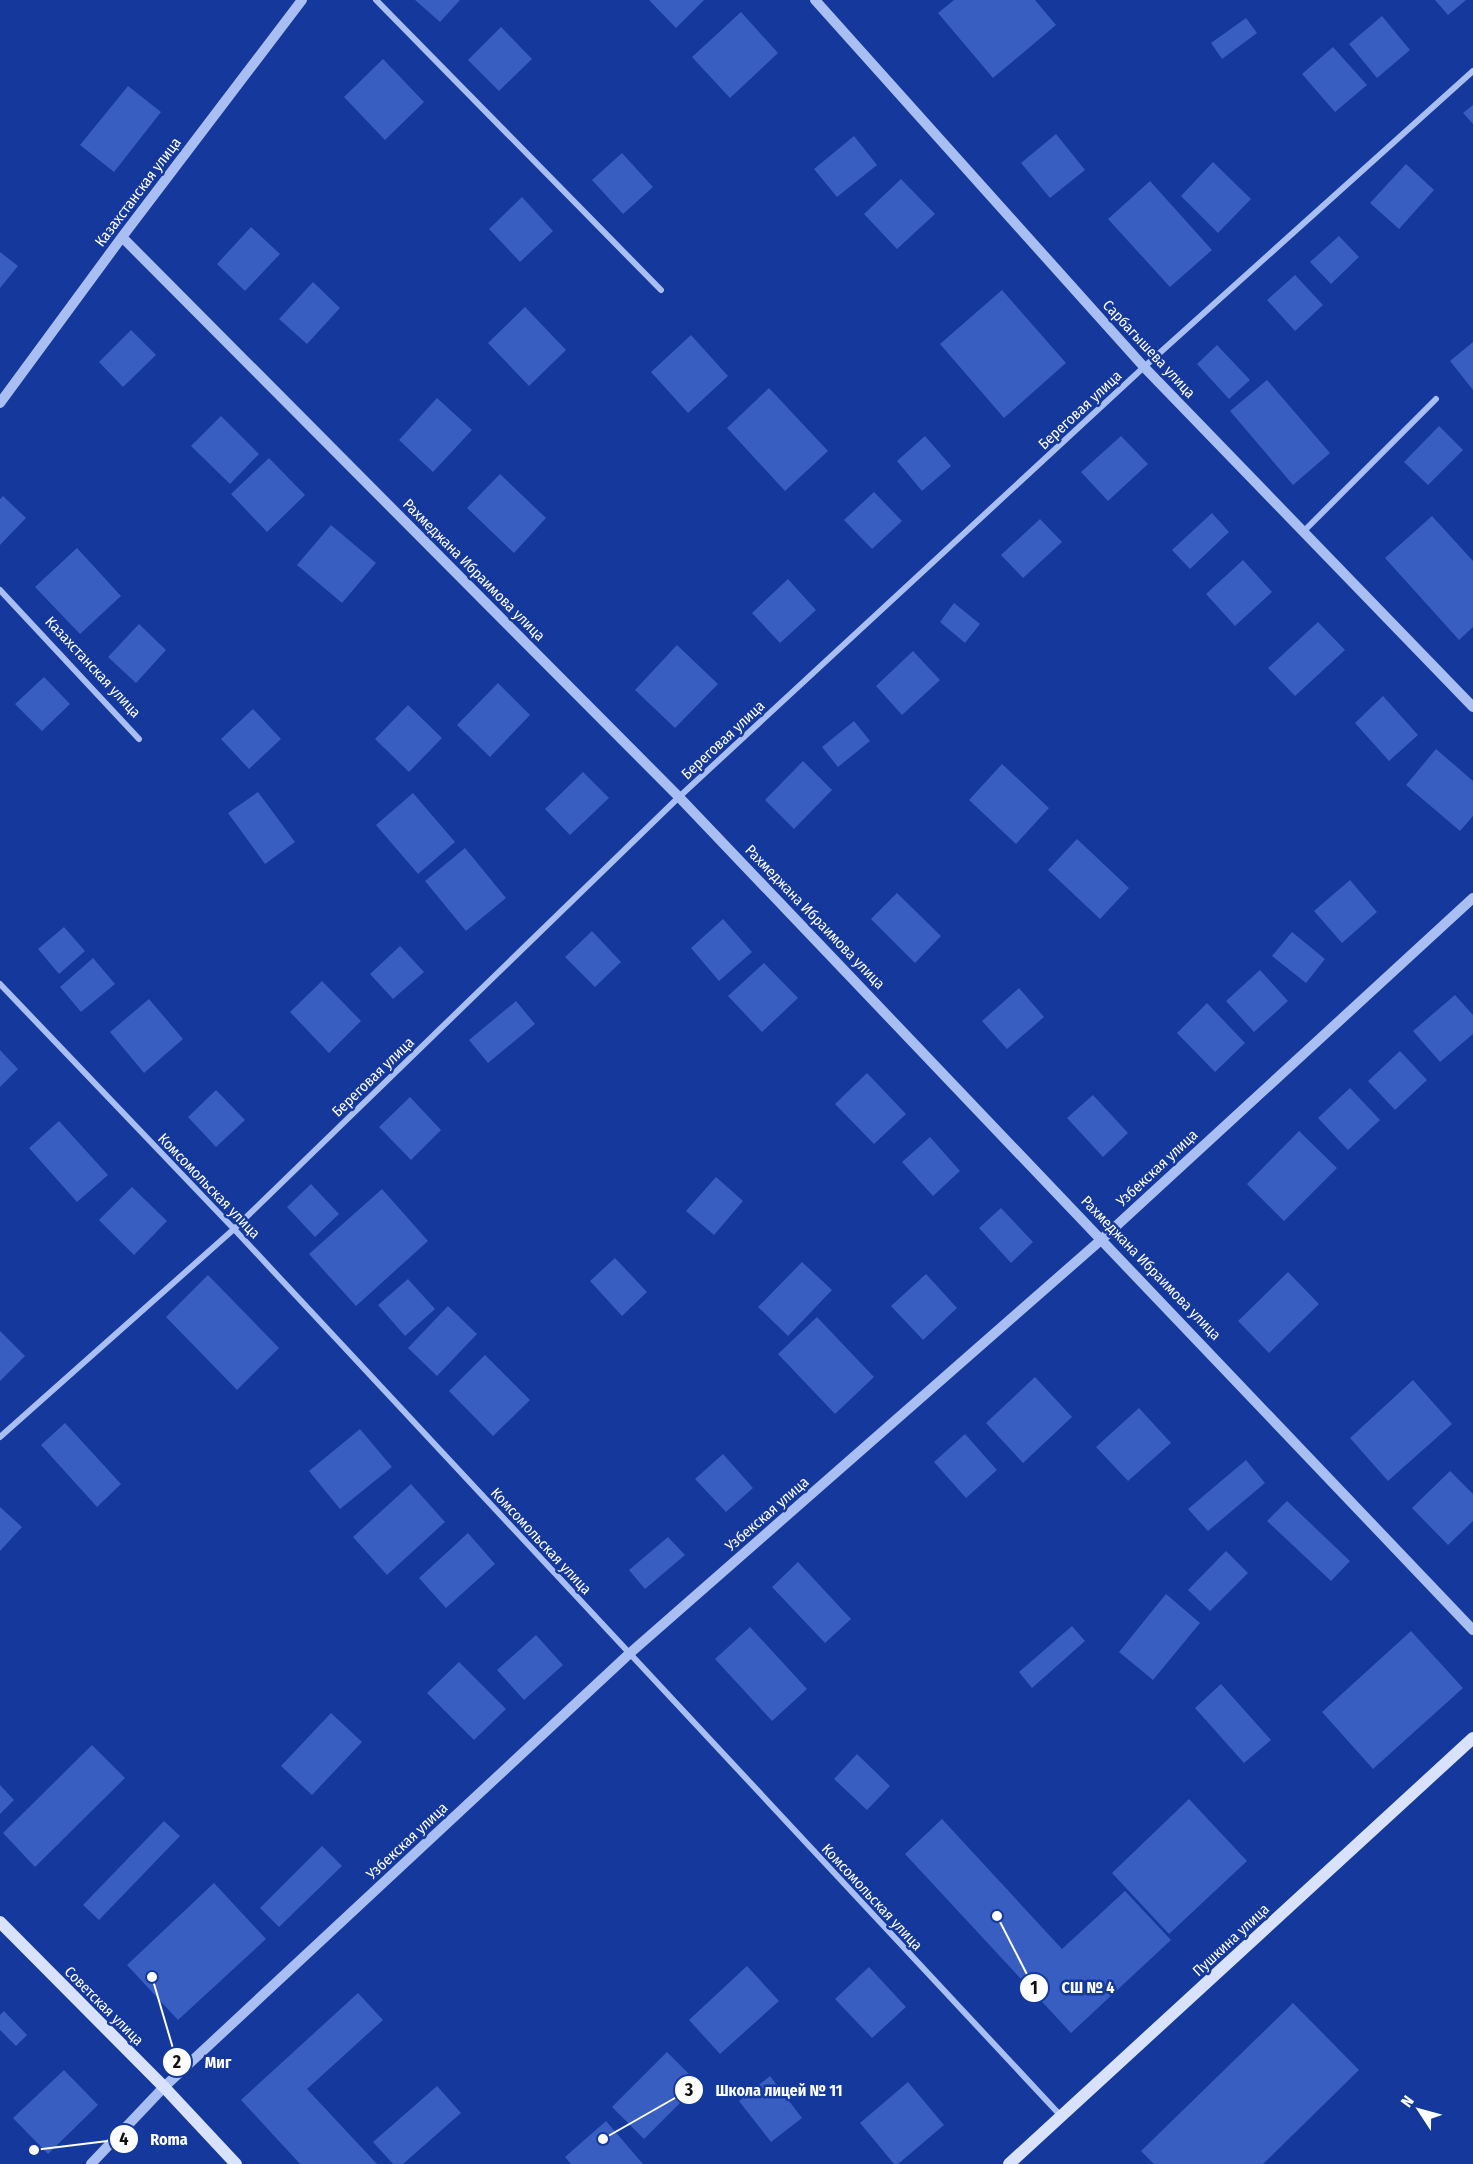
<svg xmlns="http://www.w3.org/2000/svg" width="1473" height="2164" font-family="'Fira Sans Condensed',sans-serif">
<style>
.building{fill:#385ec2}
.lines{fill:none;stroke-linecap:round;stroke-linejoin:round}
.minor{stroke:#a9bef3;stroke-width:6}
.tertiary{stroke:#a9bef3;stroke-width:10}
.secondary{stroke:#d9e2fd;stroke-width:12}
.labels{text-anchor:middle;stroke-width:5;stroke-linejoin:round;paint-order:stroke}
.street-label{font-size:15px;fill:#fff;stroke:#14389c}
.leader{fill:none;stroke:#fff;stroke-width:2}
.callout-dot{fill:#fff;stroke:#14389c;stroke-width:2}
.mark-label{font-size:18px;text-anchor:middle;font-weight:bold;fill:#111}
.callout-label{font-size:16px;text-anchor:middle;font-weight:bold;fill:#fff;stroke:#14389c;stroke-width:5;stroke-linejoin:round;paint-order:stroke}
</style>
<rect width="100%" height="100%" fill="#14389c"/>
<!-- building -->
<path class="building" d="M 415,0 L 460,0 L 440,22 Z
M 649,0 L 704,0 L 676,28 Z
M 954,0 L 1035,0 L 1056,25 L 993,78 L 938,13 Z
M 1435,0 L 1466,0 L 1448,15 Z
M 741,12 L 778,53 L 730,98 L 692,57 Z
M 1382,16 L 1410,50 L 1377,78 L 1349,44 Z
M 1246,18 L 1257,33 L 1222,59 L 1211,43 Z
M 501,27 L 532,59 L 499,91 L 468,60 Z
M 1333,47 L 1367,85 L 1335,112 L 1302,74 Z
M 383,59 L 424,102 L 385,140 L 344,97 Z
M 128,86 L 161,112 L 114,172 L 80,145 Z
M 1473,105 L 1473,124 L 1463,113 Z
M 1056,134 L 1085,170 L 1050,198 L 1021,163 Z
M 854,136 L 877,165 L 837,197 L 814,169 Z
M 622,153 L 653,187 L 623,214 L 592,180 Z
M 1213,162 L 1251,199 L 1218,233 L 1181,196 Z
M 1406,164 L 1434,190 L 1399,229 L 1370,203 Z
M 901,179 L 935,214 L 897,249 L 864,214 Z
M 1150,181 L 1212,250 L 1170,287 L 1108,219 Z
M 522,197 L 553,231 L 520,262 L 489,229 Z
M 251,227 L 280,254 L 245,291 L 217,264 Z
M 1339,236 L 1359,257 L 1331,284 L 1310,262 Z
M 0,252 L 18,266 L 0,288 Z
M 1295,275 L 1323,305 L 1295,331 L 1267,300 Z
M 313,282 L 340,308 L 307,344 L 279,319 Z
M 1002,290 L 1066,363 L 1004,418 L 940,344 Z
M 525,307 L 566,350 L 529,386 L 488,343 Z
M 131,330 L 156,355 L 123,387 L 99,362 Z
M 691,335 L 728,376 L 688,413 L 651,372 Z
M 1473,342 L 1473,390 L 1450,361 Z
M 1217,345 L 1250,380 L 1229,399 L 1197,364 Z
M 1267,380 L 1330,453 L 1293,485 L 1230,411 Z
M 769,388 L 828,451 L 785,491 L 727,428 Z
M 437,398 L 472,430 L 433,472 L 399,440 Z
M 221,416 L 259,454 L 230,484 L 191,446 Z
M 1439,426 L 1463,450 L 1428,485 L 1404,462 Z
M 925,436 L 951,466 L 922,491 L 897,461 Z
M 1121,436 L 1148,464 L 1108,501 L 1081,472 Z
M 269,458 L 305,495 L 267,532 L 231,494 Z
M 500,474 L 546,518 L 514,553 L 467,508 Z
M 874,492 L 902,521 L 872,549 L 844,520 Z
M 3,496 L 26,518 L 0,545 L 0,499 Z
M 1212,513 L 1229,532 L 1190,569 L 1172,550 Z
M 1432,516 L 1473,561 L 1473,627 L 1459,640 L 1385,558 Z
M 1040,519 L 1062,542 L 1023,578 L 1001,555 Z
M 331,525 L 376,563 L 342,603 L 297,565 Z
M 77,548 L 121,596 L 80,634 L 35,587 Z
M 1243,560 L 1272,592 L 1235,626 L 1206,594 Z
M 788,579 L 816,610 L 780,643 L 752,613 Z
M 954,603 L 980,624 L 965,643 L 940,622 Z
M 1318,622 L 1345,650 L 1295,696 L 1268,668 Z
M 139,624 L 166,650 L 136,683 L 108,657 Z
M 677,645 L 718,684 L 675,728 L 635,690 Z
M 913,651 L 940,680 L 902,715 L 876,686 Z
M 44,677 L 70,704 L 42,731 L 15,704 Z
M 498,683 L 530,715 L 490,757 L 457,725 Z
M 1383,696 L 1418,735 L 1389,761 L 1355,723 Z
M 408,705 L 442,738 L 409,772 L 375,739 Z
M 253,709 L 281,739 L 249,769 L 221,739 Z
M 854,721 L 870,741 L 838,767 L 822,747 Z
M 1436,749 L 1473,781 L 1473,816 L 1460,831 L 1406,785 Z
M 803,761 L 832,790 L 794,829 L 765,800 Z
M 1002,764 L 1049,808 L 1016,844 L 969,800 Z
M 583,772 L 609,798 L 570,835 L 545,809 Z
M 258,792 L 295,842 L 265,864 L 228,813 Z
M 413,793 L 455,842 L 418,874 L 376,825 Z
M 1077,839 L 1129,888 L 1100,919 L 1048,870 Z
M 465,848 L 506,898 L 466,931 L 425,881 Z
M 1350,880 L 1377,912 L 1342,943 L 1314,911 Z
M 897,893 L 941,936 L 915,963 L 871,919 Z
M 723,919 L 752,952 L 719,981 L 691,948 Z
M 64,927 L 85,951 L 59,974 L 38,949 Z
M 592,931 L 621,962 L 595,987 L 565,957 Z
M 1292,932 L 1325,959 L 1306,983 L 1272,956 Z
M 400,946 L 424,972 L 393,999 L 370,974 Z
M 93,958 L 115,984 L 81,1012 L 60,987 Z
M 764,963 L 798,998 L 762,1032 L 728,996 Z
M 1260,970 L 1288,1001 L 1254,1032 L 1226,1001 Z
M 322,981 L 361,1021 L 329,1053 L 290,1012 Z
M 1019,988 L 1044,1017 L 1007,1049 L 982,1021 Z
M 1455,995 L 1473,1015 L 1473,1034 L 1440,1062 L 1413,1031 Z
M 149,999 L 183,1039 L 144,1073 L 110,1032 Z
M 516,1001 L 535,1024 L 488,1063 L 469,1040 Z
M 1207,1003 L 1245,1043 L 1215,1072 L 1177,1033 Z
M 0,1050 L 18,1069 L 0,1087 Z
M 1400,1051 L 1427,1080 L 1395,1110 L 1368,1081 Z
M 867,1073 L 906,1114 L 874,1144 L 835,1104 Z
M 1350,1088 L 1380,1120 L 1348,1150 L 1318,1118 Z
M 216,1090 L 245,1120 L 216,1147 L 188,1117 Z
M 1093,1095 L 1128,1133 L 1103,1157 L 1067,1118 Z
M 410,1097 L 441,1130 L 411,1160 L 379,1127 Z
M 59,1121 L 108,1175 L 77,1202 L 29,1148 Z
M 1299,1131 L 1337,1168 L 1284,1221 L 1247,1184 Z
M 930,1137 L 960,1171 L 933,1196 L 902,1162 Z
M 716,1177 L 743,1201 L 714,1235 L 686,1211 Z
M 311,1184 L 339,1214 L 315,1237 L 287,1207 Z
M 132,1187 L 167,1221 L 134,1255 L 99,1220 Z
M 382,1189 L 428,1241 L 356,1306 L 309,1254 Z
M 1001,1208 L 1033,1242 L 1011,1263 L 979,1228 Z
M 615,1258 L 647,1292 L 622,1316 L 590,1281 Z
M 802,1262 L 832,1290 L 788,1336 L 758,1307 Z
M 1288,1272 L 1319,1304 L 1269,1353 L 1238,1321 Z
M 926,1274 L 957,1308 L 923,1340 L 891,1306 Z
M 208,1275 L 279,1348 L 237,1390 L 166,1317 Z
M 408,1279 L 435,1309 L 405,1336 L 378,1305 Z
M 448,1306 L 477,1334 L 437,1376 L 408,1348 Z
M 817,1317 L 874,1377 L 835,1414 L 778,1354 Z
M 0,1331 L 25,1356 L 0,1381 Z
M 485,1355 L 530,1400 L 493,1436 L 449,1391 Z
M 1035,1377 L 1072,1417 L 1023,1463 L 986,1423 Z
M 1413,1380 L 1452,1424 L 1388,1481 L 1350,1438 Z
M 1139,1408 L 1171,1443 L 1128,1481 L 1096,1447 Z
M 65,1423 L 121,1484 L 97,1507 L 41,1445 Z
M 360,1429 L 392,1467 L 340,1509 L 309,1471 Z
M 965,1434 L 997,1470 L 966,1498 L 934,1462 Z
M 723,1454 L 753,1488 L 726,1512 L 695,1479 Z
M 1246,1460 L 1265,1483 L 1208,1531 L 1188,1509 Z
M 1450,1471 L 1473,1494 L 1473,1521 L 1448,1545 L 1412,1508 Z
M 411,1484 L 445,1522 L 387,1575 L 353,1537 Z
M 1287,1501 L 1350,1561 L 1331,1581 L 1267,1521 Z
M 0,1507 L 22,1527 L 0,1551 Z
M 468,1533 L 495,1564 L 446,1608 L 419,1578 Z
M 668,1537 L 685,1555 L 645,1589 L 629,1570 Z
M 1226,1551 L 1248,1573 L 1210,1611 L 1188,1590 Z
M 798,1562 L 851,1619 L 825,1643 L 772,1587 Z
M 1166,1594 L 1200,1623 L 1153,1680 L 1119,1652 Z
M 1072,1626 L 1085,1641 L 1032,1688 L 1019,1672 Z
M 750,1627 L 807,1689 L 772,1721 L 715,1659 Z
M 1411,1631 L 1463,1688 L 1373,1769 L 1322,1712 Z
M 536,1635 L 563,1665 L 524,1700 L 497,1670 Z
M 459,1662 L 506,1709 L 474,1740 L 427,1693 Z
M 1221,1684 L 1271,1740 L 1244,1763 L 1195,1708 Z
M 331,1713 L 362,1742 L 312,1795 L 281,1766 Z
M 92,1745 L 125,1778 L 35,1867 L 3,1833 Z
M 857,1754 L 890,1786 L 867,1810 L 834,1779 Z
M 0,1785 L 14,1800 L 0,1814 Z
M 1189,1799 L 1247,1861 L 1169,1934 L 1112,1873 Z
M 942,1819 L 1062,1949 L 1125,1891 L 1171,1940 L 1071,2033 L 905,1854 Z
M 164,1821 L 180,1836 L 99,1920 L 83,1905 Z
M 322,1846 L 342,1866 L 279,1927 L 260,1908 Z
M 214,1883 L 266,1939 L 178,2020 L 127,1965 Z
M 747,1966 L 779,2001 L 720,2054 L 689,2020 Z
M 869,1967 L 906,2007 L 872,2038 L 835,1999 Z
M 358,1993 L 383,2020 L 307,2089 L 377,2164 L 300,2164 L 241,2100 Z
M 1293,2003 L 1359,2070 L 1263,2164 L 1154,2164 L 1141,2151 Z
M 4,2011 L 27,2035 L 16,2046 L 0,2030 L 0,2015 Z
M 667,2052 L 699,2084 L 644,2139 L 612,2107 Z
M 64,2070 L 98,2105 L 48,2154 L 13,2118 Z
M 770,2076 L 802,2118 L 771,2142 L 739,2101 Z
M 908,2082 L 944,2125 L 898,2164 L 894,2164 L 860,2123 Z
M 437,2086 L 461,2113 L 403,2164 L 393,2164 L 373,2142 Z
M 606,2121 L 643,2164 L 571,2164 L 565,2157 Z"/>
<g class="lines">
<!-- minor -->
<path class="minor" d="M 376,0 L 661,290
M 1303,532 L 1436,399
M 0,590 L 139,739
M 0,984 L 234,1229 L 1061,2116
M 0,1437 L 234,1229 L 679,797 L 1144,367 L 1473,71"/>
<!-- tertiary -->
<path class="tertiary" d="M 815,0 L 1144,367 L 1473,707
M 122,237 L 679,797 L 1473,1630
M 0,403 L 122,237 L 302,0
M 91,2164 L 164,2087 L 629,1654 L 1102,1239 L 1473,898"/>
<!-- secondary -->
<path class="secondary" d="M 0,1922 L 164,2087 L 236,2164
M 1009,2164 L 1473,1738"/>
</g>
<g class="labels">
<!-- street labels -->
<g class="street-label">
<text transform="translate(138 192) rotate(-53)" y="5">Казахстанская улица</text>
<text transform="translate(1149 349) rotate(47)" y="5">Сарбагышева улица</text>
<text transform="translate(1080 410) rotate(-43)" y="5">Береговая улица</text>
<text transform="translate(474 570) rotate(45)" y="5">Рахмеджана Ибраимова улица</text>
<text transform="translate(93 667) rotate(47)" y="5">Казахстанская улица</text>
<text transform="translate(723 740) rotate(-43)" y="5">Береговая улица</text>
<text transform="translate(815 917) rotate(46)" y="5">Рахмеджана Ибраимова улица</text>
<text transform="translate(373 1077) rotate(-44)" y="5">Береговая улица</text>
<text transform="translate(1157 1168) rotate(-43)" y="5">Узбекская улица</text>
<text transform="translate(209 1186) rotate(46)" y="5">Комсомольская улица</text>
<text transform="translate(1151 1268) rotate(46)" y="5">Рахмеджана Ибраимова улица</text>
<text transform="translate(767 1514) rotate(-41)" y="5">Узбекская улица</text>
<text transform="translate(541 1541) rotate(47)" y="5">Комсомольская улица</text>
<text transform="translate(407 1841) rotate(-43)" y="5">Узбекская улица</text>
<text transform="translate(872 1897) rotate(47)" y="5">Комсомольская улица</text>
<text transform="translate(1231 1940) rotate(-43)" y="5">Пушкина улица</text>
<text transform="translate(104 2006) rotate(45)" y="5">Советская улица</text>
</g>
</g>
<!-- callouts -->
<path class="leader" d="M997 1916L1034 1988M152 1977L177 2062M603 2139L689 2090M34 2150L124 2139"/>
<g class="callout-dot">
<circle cx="997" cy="1916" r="6"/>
<circle cx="152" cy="1977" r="6"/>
<circle cx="603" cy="2139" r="6"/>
<circle cx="34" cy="2150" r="6"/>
<circle cx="1034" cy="1988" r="15"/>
<circle cx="177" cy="2062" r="15"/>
<circle cx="689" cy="2090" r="15"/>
<circle cx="124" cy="2139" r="15"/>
</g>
<g class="mark-label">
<text x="1034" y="1994">1</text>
<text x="177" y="2068">2</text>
<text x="689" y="2096">3</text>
<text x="124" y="2145">4</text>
</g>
<g class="callout-label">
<text x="1088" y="1993">СШ № 4</text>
<text x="218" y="2068">Миг</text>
<text x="779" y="2096">Школа лицей № 11</text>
<text x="169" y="2145">Roma</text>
</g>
<!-- north arrow -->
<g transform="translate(1419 2110) rotate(306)" stroke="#14389c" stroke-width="4.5" paint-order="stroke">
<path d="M0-4.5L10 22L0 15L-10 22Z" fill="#ffffff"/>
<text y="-9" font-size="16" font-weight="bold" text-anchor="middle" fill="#ffffff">N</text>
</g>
</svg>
